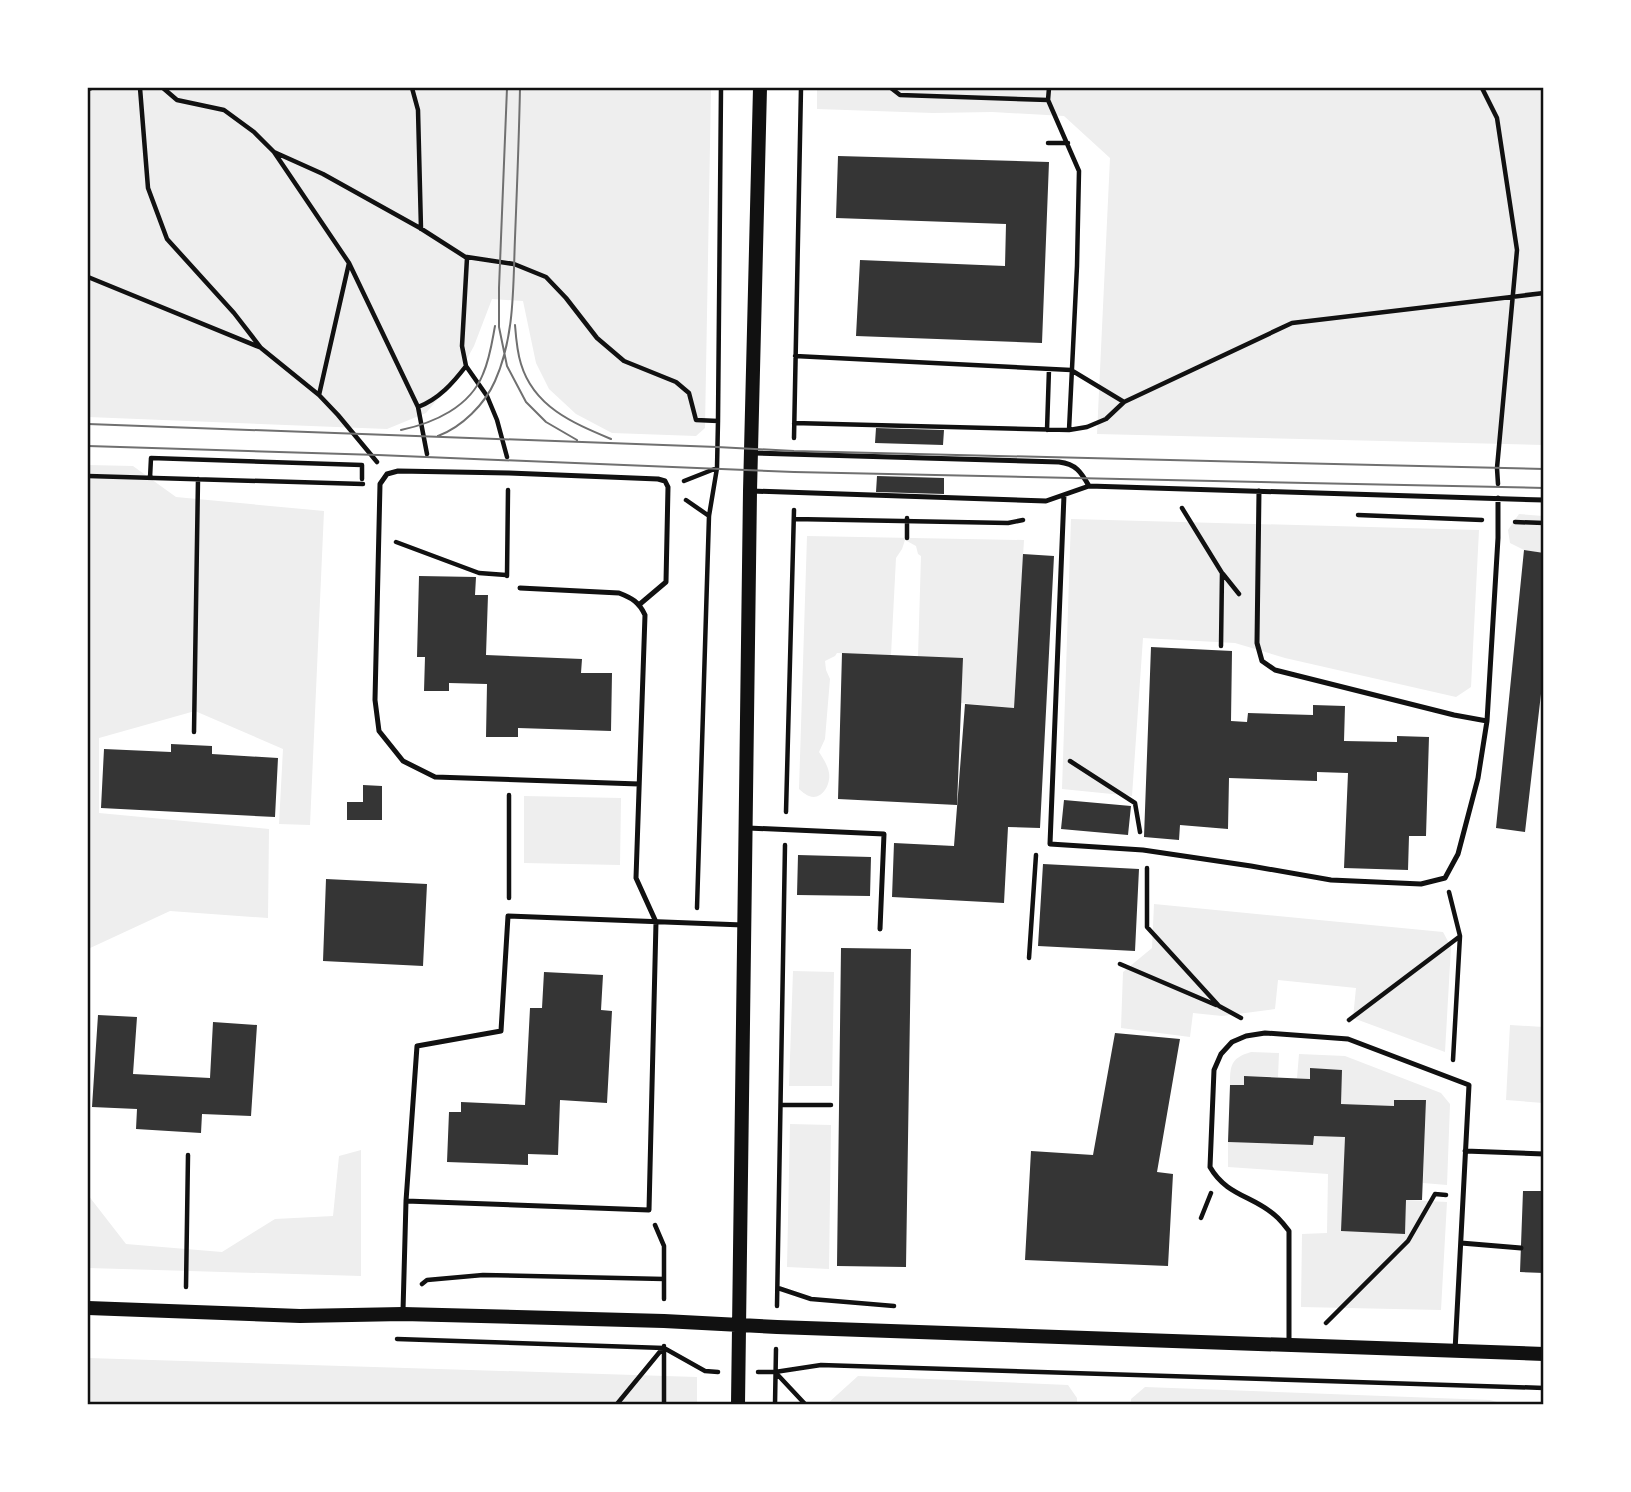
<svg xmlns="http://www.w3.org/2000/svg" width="1631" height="1492" font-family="Helvetica,sans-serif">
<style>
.green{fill:#eee}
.building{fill:#353535}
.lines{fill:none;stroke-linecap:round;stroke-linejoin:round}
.path{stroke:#111;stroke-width:4.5}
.service{stroke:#111;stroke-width:5}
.secondary{stroke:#111;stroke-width:14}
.tram{stroke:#707070;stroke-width:2}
.neatline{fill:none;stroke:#111;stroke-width:2.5}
</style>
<rect width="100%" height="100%" fill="#fff"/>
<!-- green -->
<path class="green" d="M 88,88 L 711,88 L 705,428 L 696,436 L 612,433 L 576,414 L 549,389 L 536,363 L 523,301 L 492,299 L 474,346 L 458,375 L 426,413 L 387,429 L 88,417 Z
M 817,88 L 1543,88 L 1543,445 L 1097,434 L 1110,158 L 1064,116 L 992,112 L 933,113 L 817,109 Z
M 88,465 L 133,466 L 176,497 L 324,511 L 310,825 L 279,824 L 283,749 L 195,711 L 99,738 L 99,813 L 269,829 L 268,918 L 170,911 L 88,949 Z
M 1519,514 L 1543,516 L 1543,553 L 1524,550 L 1510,543 L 1508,530 Z
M 1071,519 L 1479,530 L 1471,687 L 1456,697 L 1285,658 L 1235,643 L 1143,638 L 1132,796 L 1062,789 Z
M 807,536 L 1024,540 L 1014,708 L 961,703 L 963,659 L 918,657 L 921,556 L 918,554 L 916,546 L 905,540 L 902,549 L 896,558 L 891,655 L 837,653 L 835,656 L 825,661 L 826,670 L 830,679 L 825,739 L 819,752 C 823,758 828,766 829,773 C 831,784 822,801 809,796 C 806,795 801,791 799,789 Z
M 524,796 L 621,798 L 620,865 L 524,863 Z
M 1154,904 L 1443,932 L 1451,947 L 1445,1052 L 1353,1018 L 1356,988 L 1278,980 L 1275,1009 L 1222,1016 L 1193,1013 L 1190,1037 L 1121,1028 L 1123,972 L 1152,948 Z
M 793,971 L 834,972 L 832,1086 L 789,1086 Z
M 1510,1025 L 1543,1027 L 1543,1103 L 1506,1100 Z
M 1251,1052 L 1279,1053 L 1278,1077 L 1245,1076 L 1244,1085 L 1230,1085 C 1230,1065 1231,1058 1251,1052 Z
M 1299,1054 L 1345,1056 L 1441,1093 L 1450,1104 L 1447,1185 L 1423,1183 L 1426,1100 L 1394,1100 L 1394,1106 L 1341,1104 L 1341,1070 L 1311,1069 L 1310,1079 L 1297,1078 Z
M 790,1124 L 831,1125 L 829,1269 L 787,1267 Z
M 1314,1136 L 1345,1137 L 1342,1231 L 1405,1233 L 1406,1200 L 1447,1202 L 1441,1310 L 1301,1307 L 1302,1234 L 1327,1233 L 1328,1174 L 1228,1167 L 1228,1142 L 1313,1145 Z
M 361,1150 L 361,1276 L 88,1268 L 88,1195 L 126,1244 L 222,1252 L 275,1219 L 333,1216 L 339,1156 Z
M 88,1358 L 697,1377 L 697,1404 L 88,1404 Z
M 858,1376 L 1068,1385 L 1077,1398 L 1077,1404 L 827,1404 Z
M 1145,1387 L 1490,1400 L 1504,1404 L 1131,1404 L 1131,1399 Z"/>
<!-- building -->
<path class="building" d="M 838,156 L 1049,162 L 1042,343 L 856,336 L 860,260 L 1005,266 L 1006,224 L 836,218 Z
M 876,428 L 944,430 L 943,445 L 875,443 Z
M 877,476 L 944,478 L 944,494 L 876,492 Z
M 1524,550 L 1544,553 L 1544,668 L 1525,832 L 1496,828 Z
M 1023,554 L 1054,556 L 1040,828 L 1008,827 L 1004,903 L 892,897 L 894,843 L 954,846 L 965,704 L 1014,708 Z
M 419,576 L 476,577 L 475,595 L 488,595 L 486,655 L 582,659 L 581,673 L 612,673 L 611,731 L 518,728 L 518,737 L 486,737 L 487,684 L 449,683 L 449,691 L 424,691 L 425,657 L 417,657 Z
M 1151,647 L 1232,651 L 1231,721 L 1247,722 L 1248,713 L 1313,715 L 1313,705 L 1345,706 L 1344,741 L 1397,742 L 1397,736 L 1429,737 L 1426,836 L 1409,836 L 1408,870 L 1344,868 L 1348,773 L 1317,772 L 1317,781 L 1229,778 L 1228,829 L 1180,825 L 1179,840 L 1144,837 Z
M 842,653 L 963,658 L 957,805 L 838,799 Z
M 171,744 L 212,746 L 212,754 L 278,758 L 275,817 L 101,808 L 104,749 L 171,752 Z
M 363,785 L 382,786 L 382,820 L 347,820 L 347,802 L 363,802 Z
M 1064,800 L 1131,806 L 1128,835 L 1061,829 Z
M 798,855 L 871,857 L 870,896 L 797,895 Z
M 1043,864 L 1139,869 L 1135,951 L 1038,946 Z
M 326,879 L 427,884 L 423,966 L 323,961 Z
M 841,948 L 911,949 L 906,1267 L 837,1266 Z
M 544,972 L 603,975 L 601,1010 L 612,1011 L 607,1103 L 560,1100 L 558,1155 L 528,1154 L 528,1165 L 447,1162 L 449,1112 L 461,1112 L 461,1102 L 525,1105 L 530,1008 L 542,1008 Z
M 98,1015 L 137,1017 L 133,1074 L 210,1078 L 213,1022 L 257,1025 L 251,1116 L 202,1114 L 201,1133 L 136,1129 L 137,1109 L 92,1107 Z
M 1115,1033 L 1180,1039 L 1157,1172 L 1173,1174 L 1168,1266 L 1025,1260 L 1031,1151 L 1093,1155 Z
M 1310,1068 L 1342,1070 L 1341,1104 L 1394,1106 L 1394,1100 L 1426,1100 L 1422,1200 L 1406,1200 L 1405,1234 L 1341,1231 L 1345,1137 L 1314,1136 L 1313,1145 L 1228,1142 L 1230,1085 L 1244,1085 L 1244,1076 L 1310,1079 Z
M 1523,1191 L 1544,1191 L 1544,1273 L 1520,1272 Z"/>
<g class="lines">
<!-- path -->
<path class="path" d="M 140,88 L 148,188 L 167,239 L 234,313 L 261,348 L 319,395 L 338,415 L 377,462
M 163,88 L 177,100 L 224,110 L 254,132 L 274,152 L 323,174 L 420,228 L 467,258 L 462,346 L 466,366 L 487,396 L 497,420 L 507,457
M 412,88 L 418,110 L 421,229
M 891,88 L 900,95 L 1048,100
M 1049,88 L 1048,100 L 1079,171 L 1077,266 L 1069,430
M 1482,88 L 1497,118 L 1517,250 L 1497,468 L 1498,484
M 88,89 L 91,88
M 1048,143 L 1068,143
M 274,152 L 349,263 L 418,407
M 467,257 L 514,264 L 546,277 L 566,298 L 597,338 L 624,361 L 676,382 L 689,393 L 696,420 L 718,421
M 88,277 L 259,347
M 795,356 L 1071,370 L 1124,402 L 1292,323 L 1544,293
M 319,395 L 349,263
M 794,423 L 1069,430 L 1087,427 L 1106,419 L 1124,402
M 1047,430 L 1049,369
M 794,438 L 801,88
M 427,454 L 418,407 C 439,399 453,383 466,366
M 88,476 L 363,484
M 150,478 L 151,458 L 362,465 L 362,479
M 684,481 L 717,468
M 686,500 L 709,516
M 1182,508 L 1222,573 L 1221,646
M 1358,515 L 1482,520
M 907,518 L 907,538
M 794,519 L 1008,523 L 1023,520
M 1515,522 L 1544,523
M 396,542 L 479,573 L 506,575
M 1223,574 L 1239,594
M 507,576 L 508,490
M 194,732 L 198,479
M 1070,761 L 1135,803 L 1140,832
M 786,812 L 794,510
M 1147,868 L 1147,927 L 1219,1006 L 1241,1018
M 1449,892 L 1460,936 L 1453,1060
M 509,898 L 509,795
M 697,908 L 709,516 L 717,468 L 718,421 L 721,88
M 1029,958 L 1036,855
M 1120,964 L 1216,1005
M 1349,1020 L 1459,937
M 781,1105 L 831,1105
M 1201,1218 L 1211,1193
M 655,1225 L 664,1246 L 664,1299
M 422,1284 L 427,1280 L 483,1275 L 664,1279
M 186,1287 L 188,1155
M 778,1288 L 811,1299 L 894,1306
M 777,1306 L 785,845
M 1326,1323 L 1408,1241 L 1435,1194 L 1446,1195
M 397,1339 L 664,1348 L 705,1371 L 718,1372
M 664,1346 L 664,1404
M 758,1372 L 775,1372 L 821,1365 L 1544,1388
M 776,1373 L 805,1404
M 617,1404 L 663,1348
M 775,1404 L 776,1349"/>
<!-- service -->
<path class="service" d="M 753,453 L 1059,462 C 1076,464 1081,472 1089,486
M 752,491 L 1046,501 L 1089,486 L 1544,500
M 1064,495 L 1050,844 L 1143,850 L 1251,866 L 1331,880 L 1421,884 L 1445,878 L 1458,854 L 1478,778 L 1487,721 L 1454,715 L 1275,670 L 1262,661 L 1257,643 L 1259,491
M 1487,721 L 1498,538 L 1498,498
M 639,784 L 435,777 L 403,761 L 379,731 L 375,700 L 380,484 L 387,474 L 398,471 L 509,473 L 658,479 L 665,481 L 668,487 L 666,582 L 640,604
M 748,828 L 884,834 L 880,929
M 1465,1151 L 1544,1154
M 406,1201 L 649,1210 L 656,922 L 636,878 L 645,615 C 639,602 632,598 619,593 L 520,588
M 1461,1243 L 1521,1248
M 403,1311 L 406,1201 L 417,1046 L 501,1031 L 508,916 L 743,925
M 1289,1345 L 1289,1231 C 1286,1227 1282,1222 1278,1218 C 1256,1196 1227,1197 1210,1167 L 1214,1070 L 1221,1054 L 1232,1042 L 1246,1036 L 1265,1033 L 1348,1039 L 1469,1085 L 1455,1351"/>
<!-- secondary -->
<path class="secondary" d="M 88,1308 L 300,1316 L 403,1314 L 664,1321 L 777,1327 L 1544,1354
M 738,1404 L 750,491 L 760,88"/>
<!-- tram -->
<path class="tram" d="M 507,88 L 499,288 L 499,327 L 507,366 L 526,402 L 546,422 L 577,440
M 515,325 C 516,338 517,352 521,364 C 534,407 573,423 611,439
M 88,424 L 717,447 L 794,451 L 1544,469
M 401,430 C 434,423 470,407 483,374 C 490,358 492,342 495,326
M 438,436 C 462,427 485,404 495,381 C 515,336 513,286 515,238 C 517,188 519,138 520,88
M 88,446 L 378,455 L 794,472 L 1544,488"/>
</g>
<!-- border -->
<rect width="1631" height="1492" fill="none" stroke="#ffffff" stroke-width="178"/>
<rect x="89" y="89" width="1453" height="1314" class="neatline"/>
</svg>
